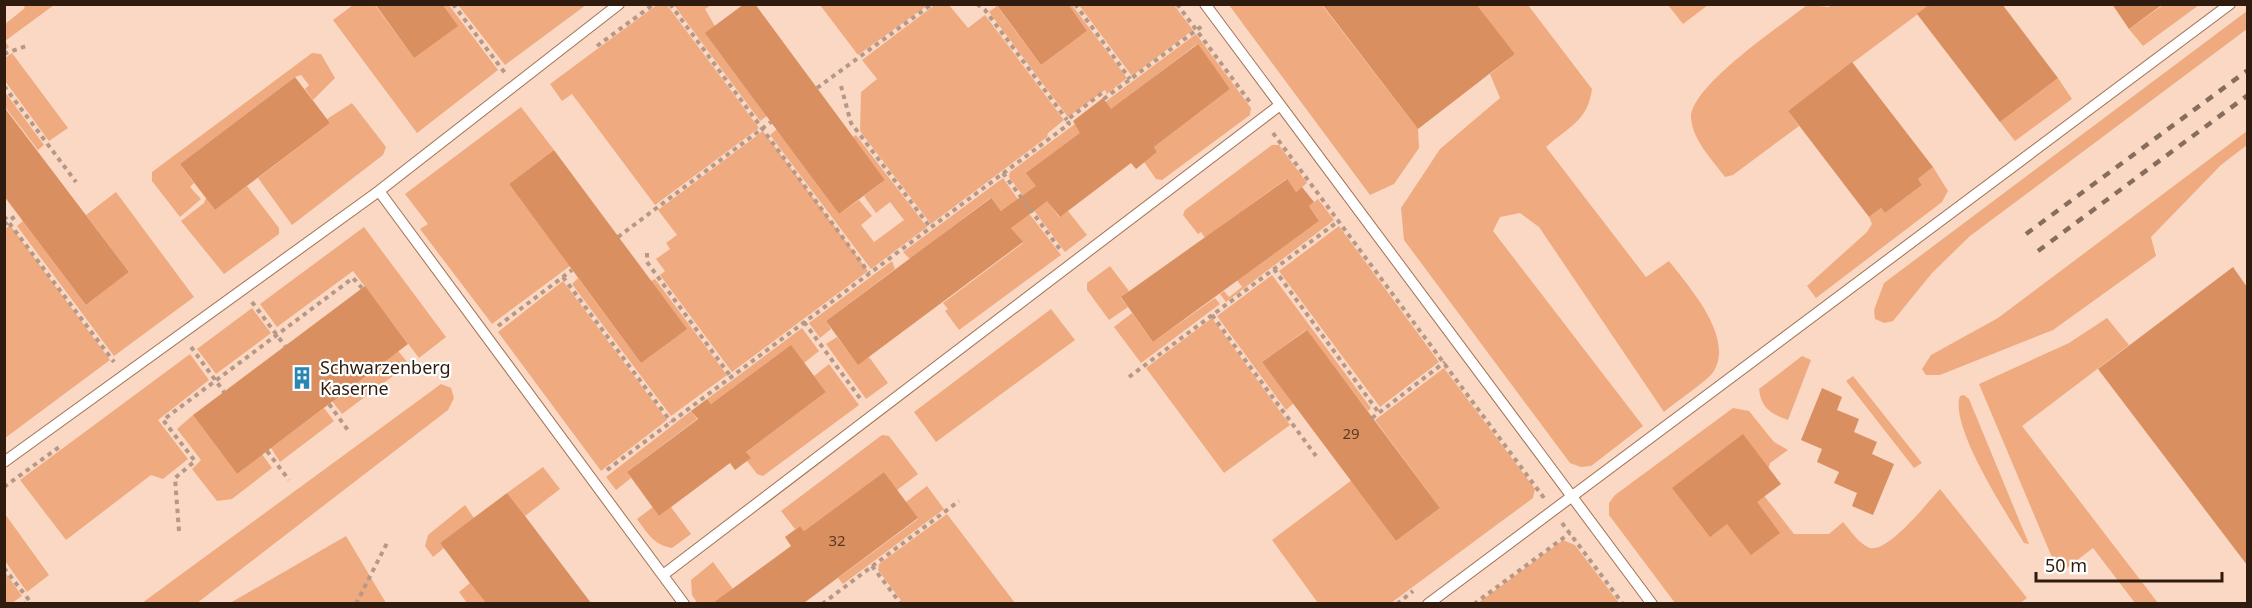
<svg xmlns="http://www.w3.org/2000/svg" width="2252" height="608" font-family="'Noto Sans',sans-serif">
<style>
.green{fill:#efab7f}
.building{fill:#d98f60}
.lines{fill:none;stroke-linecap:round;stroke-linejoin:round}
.service-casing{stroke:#a37252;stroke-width:12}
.path{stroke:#b69887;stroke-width:4;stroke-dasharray:4.5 4.5;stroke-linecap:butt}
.service{stroke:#fff;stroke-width:10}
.rail{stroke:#876d5d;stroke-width:4.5;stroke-dasharray:8 8;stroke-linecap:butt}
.labels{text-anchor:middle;stroke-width:4.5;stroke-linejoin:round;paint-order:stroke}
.number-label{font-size:15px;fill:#5a3923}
.poi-label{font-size:18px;fill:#301c0f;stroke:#fff;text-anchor:start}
</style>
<rect width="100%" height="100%" fill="#fad8c4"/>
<!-- green -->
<path class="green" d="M 658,4 L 667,5 L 759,128 L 655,205 L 572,94 L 562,101 L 550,84 Z
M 936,4 L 949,5 L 968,28 L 985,15 L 1064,120 L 1048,133 L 1047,137 L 931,224 L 860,131 L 861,92 L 877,79 L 862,60 Z
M 1833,4 L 1930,5 L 1788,111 L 1799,126 L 1733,175 L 1725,177 C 1712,159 1693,141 1691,118 C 1690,86 1782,25 1807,5 L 1829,7 Z
M 23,5 L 54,5 L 5,41 L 9,47 L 5,50 L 5,24 L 25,8 Z
M 353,5 L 375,5 L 414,58 L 442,5 L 449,5 L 498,70 L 417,133 L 333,20 Z
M 458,5 L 586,5 L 505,65 Z
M 674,5 L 711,5 L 705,9 L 767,116 L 760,121 Z
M 820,5 L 928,5 L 858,55 Z
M 1068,5 L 1072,5 L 1127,78 L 1107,94 L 1105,90 L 1068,117 L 989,12 L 997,6 L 1041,65 L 1087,31 Z
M 1079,5 L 1174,5 L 1193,30 L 1132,76 Z
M 1229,5 L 1322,5 L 1418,129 L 1419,148 L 1394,184 L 1370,195 Z
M 1476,5 L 1528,5 L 1592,89 C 1588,121 1568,127 1546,147 L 1646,277 L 1669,261 C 1689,287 1734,336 1714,371 C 1709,380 1674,403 1664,412 L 1539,227 L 1520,213 L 1500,217 L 1493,231 L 1643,426 L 1591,466 L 1581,467 L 1570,463 L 1404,240 L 1401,208 L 1440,149 L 1500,98 L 1490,74 L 1515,54 Z
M 1668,5 L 1708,5 L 1683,24 Z
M 2163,5 L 2199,5 L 2143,46 L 2129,29 Z
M 2247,11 L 2247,29 L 1970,236 L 1932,273 L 1893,321 L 1884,323 L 1875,319 L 1874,310 L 1884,283 Z
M 1196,34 L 1251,108 L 1250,115 L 1162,180 L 1156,179 L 1144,162 L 1157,152 L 1154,147 L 1230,89 L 1197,44 L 1111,110 L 1105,102 Z
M 12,53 L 68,128 L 49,141 L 5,81 L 5,58 Z
M 312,53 L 321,54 L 335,78 L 313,100 L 305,89 L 309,85 L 301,75 L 295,77 L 180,164 L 194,183 L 190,187 L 201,199 L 180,217 L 152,181 L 152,172 Z
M 2058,78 L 2072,99 L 2015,141 L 2000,122 Z
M 5,92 L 44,145 L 38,150 L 5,107 Z
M 352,103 L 386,147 L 383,155 L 292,225 L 258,178 L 330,123 L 327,119 Z
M 521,107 L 554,150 L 509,184 L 570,266 L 492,324 L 420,229 L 428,224 L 405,194 Z
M 1075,124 L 1081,133 L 1027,173 L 1059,217 L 1068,211 L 1087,235 L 1065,252 L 1009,177 L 1010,172 Z
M 777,129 L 839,214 L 859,200 L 872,216 L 861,225 L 874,242 L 904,220 L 890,202 L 876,213 L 864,196 L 885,180 L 853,137 L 856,135 L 927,227 L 871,269 L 770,135 Z
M 763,131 L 868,271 L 732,372 L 660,275 L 665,271 L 656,259 L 670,249 L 666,243 L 677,235 L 658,210 Z
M 2247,131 L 2247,145 L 2221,165 L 2151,237 L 2156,256 L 2053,330 L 1940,375 L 1926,375 L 1922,369 L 1931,355 L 1998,318 Z
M 1272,145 L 1279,145 L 1307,183 L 1296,192 L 1286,179 L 1205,238 L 1201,232 L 1198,234 L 1183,215 L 1185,210 Z
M 1933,167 L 1948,191 L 1942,202 L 1816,298 L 1807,286 L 1867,232 L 1872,224 L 1869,217 L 1881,208 L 1885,213 L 1922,185 L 1918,179 Z
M 1003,178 L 1020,202 L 1001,211 L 990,198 L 910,259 L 903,252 Z
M 247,186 L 279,228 L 279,234 L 224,274 L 181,221 L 204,203 L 206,198 L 215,210 Z
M 116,192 L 194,297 L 114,356 L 17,226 L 23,221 L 86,305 L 129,272 L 86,215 Z
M 1318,199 L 1334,220 L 1226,302 L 1220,294 L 1224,291 L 1229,297 L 1242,287 L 1237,280 L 1319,221 L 1309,206 Z
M 1028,212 L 1061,255 L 959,330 L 945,311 L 948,309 L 943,303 L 1023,243 L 1011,228 Z
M 10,225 L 110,360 L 5,438 L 4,230 Z
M 1339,226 L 1439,362 L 1380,407 L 1279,271 Z
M 364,227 L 446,337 L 419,358 L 353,271 L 277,327 L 260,304 Z
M 892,261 L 895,269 L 826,321 L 831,329 L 820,338 L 809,323 Z
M 1110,266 L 1129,291 L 1121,298 L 1128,307 L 1109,320 L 1087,290 L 1087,283 Z
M 1272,275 L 1371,408 L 1368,411 L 1306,330 L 1262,362 L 1294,403 L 1286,410 L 1217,316 Z
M 578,278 L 641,363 L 651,281 L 655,279 L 727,375 L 671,416 L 572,284 Z
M 563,281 L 667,420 L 601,471 L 498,332 Z
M 1215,298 L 1220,304 L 1141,363 L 1114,327 L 1132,313 L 1153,342 Z
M 252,308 L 271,333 L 216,374 L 197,349 Z
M 1051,309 L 1075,340 L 936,442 L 914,412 Z
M 1212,318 L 1290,425 L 1224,473 L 1146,368 Z
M 2107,318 L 2129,345 L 2022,426 L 2158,603 L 2135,603 L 2093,548 L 2059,574 L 1979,384 L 2069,343 Z
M 802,328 L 819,351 L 804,363 L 791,346 L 711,404 L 707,399 Z
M 837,337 L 858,364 L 869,357 L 888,383 L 866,399 L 826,344 Z
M 398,351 L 409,364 L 342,414 L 332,401 Z
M 190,354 L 209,380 L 158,420 L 188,459 L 163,479 L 151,475 L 66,540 L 20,480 Z
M 1802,356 L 1811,360 L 1788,420 C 1771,414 1761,408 1759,389 Z
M 829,364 L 859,405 L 763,476 L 757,474 L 747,461 L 750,458 L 746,452 L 826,392 L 814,376 Z
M 1444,368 L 1535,489 L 1533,498 L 1391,603 L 1318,603 L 1272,540 L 1352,480 L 1396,541 L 1440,508 L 1375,420 Z
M 1853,376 L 1922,463 L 1914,468 L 1846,381 Z
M 441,384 L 451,388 L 454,398 L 448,410 L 197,603 L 142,603 Z
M 1964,395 L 1969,399 L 2029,544 L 2024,543 C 2007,514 1949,426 1960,396 Z
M 324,408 L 334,421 L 280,462 L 271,448 Z
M 1733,408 L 1749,411 L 1774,442 L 1788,450 L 1770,463 L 1762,493 L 1794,534 L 1829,534 L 1843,522 C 1851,531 1859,544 1870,548 C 1888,553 1928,502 1940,489 L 2027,598 L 2019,604 L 1675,603 L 1609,515 L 1609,503 L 1615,495 Z
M 691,411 L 697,419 L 627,472 L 631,478 L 616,490 L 606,477 Z
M 193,415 L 237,474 L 262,454 L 272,468 L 232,499 L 217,501 L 192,469 L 201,460 L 177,429 Z
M 882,435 L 889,436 L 918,474 L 897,490 L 884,472 L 804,531 L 800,526 L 795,529 L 781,511 Z
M 543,467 L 560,489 L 525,516 L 507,493 Z
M 927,486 L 944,509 L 843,584 L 838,578 L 918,519 L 906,502 Z
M 465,505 L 474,518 L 440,543 L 444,548 L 433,557 L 425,546 L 428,535 Z
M 653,507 L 659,516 L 671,507 L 691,534 L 672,548 C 654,545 648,534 637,519 Z
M 5,514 L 49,575 L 27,592 L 5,561 Z
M 947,514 L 1015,603 L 903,603 L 878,570 L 879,564 Z
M 346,536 L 386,603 L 230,603 Z
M 1563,540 L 1575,545 L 1619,603 L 1478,603 Z
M 713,562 L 733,589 L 720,599 L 723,603 L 698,604 L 692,595 L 691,580 Z
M 5,572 L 22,596 L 12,603 L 5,603 Z
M 470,583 L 486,603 L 467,603 L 459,592 Z"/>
<!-- building -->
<path class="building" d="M 375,4 L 442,4 L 458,26 L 414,58 Z
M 744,4 L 755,4 L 885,180 L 839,214 L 705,33 Z
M 996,4 L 1068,4 L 1087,31 L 1041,65 Z
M 1322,4 L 1476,4 L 1515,54 L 1418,129 Z
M 1930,4 L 2002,4 L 2058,78 L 2000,122 L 1917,14 Z
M 2112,4 L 2163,4 L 2129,29 Z
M 1198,44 L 1230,89 L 1154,147 L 1157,152 L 1136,169 L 1131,163 L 1060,217 L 1047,201 L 1011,228 L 1023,242 L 858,365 L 826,321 L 991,198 L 1001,211 L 1036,186 L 1026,173 L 1080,133 L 1073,121 L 1103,98 L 1111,109 Z
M 1852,62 L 1933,167 L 1918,179 L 1922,185 L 1885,213 L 1881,208 L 1869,217 L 1788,111 Z
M 295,77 L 330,123 L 215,210 L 180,164 Z
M 4,107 L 129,272 L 86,305 L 4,196 Z
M 554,150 L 687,329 L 641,363 L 509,184 Z
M 1287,179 L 1296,192 L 1302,187 L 1314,202 L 1309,206 L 1319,221 L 1153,342 L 1121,297 Z
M 2233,267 L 2247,287 L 2247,565 L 2098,369 Z
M 365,286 L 408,344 L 237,474 L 193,415 Z
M 1307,330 L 1440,508 L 1396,541 L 1262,362 Z
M 791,345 L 826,392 L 746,452 L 751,458 L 735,470 L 730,463 L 659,516 L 627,472 L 698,419 L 691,411 L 707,399 L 711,404 Z
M 1822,388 L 1842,397 L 1837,410 L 1859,419 L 1854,432 L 1877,442 L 1872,454 L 1894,464 L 1873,515 L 1852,506 L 1857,493 L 1834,483 L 1839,472 L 1817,462 L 1822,449 L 1801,440 Z
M 1743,434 L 1781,484 L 1757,502 L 1780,533 L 1751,555 L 1727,524 L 1710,537 L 1672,488 Z
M 884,472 L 918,518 L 804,603 L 713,603 L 791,546 L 785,537 L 800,526 L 804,531 Z
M 507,493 L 525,516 L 591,603 L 486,603 L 470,583 L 440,543 Z"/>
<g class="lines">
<!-- service casing -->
<g class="service-casing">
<path id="service" d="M 1205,4 L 1652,604
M 379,191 L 684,604
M 4,462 L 379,191 L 619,4
M 663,575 L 1280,105
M 1428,604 L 2230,4"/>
</g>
<!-- path -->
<path class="path" d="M 453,4 L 505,73
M 670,4 L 869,273
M 977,4 L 985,10 L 1067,120
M 1075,4 L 1130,79
M 1177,4 L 1252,105
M 597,46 L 654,4
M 4,54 L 29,45
M 4,86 L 76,182
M 841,86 L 851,123 L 930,227
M 817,88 L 932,4
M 1273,133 L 1544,498
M 1003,173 L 1062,252
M 4,216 L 114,362
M 4,225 L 18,214
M 618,237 L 771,122
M 647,253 L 647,262 L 731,377
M 1274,269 L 1379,413
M 563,277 L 671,422
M 252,302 L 285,346
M 1212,315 L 1316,456
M 804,322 L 862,401
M 498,326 L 572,270
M 191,347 L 224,392
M 1129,377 L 1340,220
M 329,404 L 350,433
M 1372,418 L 1445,362
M 267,451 L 289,480
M 607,470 L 1069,124 L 1067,120 L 1102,93 L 1105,98 L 1202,26
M 4,487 L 62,445
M 1562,523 L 1623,604
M 179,531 L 175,478 L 195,461 L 163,420 L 353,278 L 362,288
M 872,566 L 901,604
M 4,568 L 29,600 L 24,604
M 356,604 L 387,543
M 822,604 L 959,501
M 1397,604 L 1413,591
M 1474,604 L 1570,533"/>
<!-- service -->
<use href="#service" class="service"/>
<!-- rail -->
<path class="rail" d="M 2026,234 L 2248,70
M 2038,251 L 2248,95"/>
</g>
<!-- icons -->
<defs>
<g id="building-bare" transform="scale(1.8)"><path d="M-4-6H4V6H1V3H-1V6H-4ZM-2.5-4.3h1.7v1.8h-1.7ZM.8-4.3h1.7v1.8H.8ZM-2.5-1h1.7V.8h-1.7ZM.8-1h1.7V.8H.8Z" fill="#2887b3" stroke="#fff" stroke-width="2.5" paint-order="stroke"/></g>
</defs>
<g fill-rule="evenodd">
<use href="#building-bare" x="302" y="378"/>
</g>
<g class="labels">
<!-- number labels -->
<g class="number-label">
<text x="1351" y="439">29</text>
<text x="837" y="546">32</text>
</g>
<!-- poi labels -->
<g class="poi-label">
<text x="320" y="374">Schwarzenberg<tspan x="320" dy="21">Kaserne</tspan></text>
</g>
</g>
<!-- border -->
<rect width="2252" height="608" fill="none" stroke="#301c0f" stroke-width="12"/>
<!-- scale -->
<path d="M2036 572v9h186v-9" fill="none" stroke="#301c0f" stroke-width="3"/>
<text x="2045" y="572" font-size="18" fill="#301c0f" stroke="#ffffff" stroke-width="4.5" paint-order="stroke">50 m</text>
</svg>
